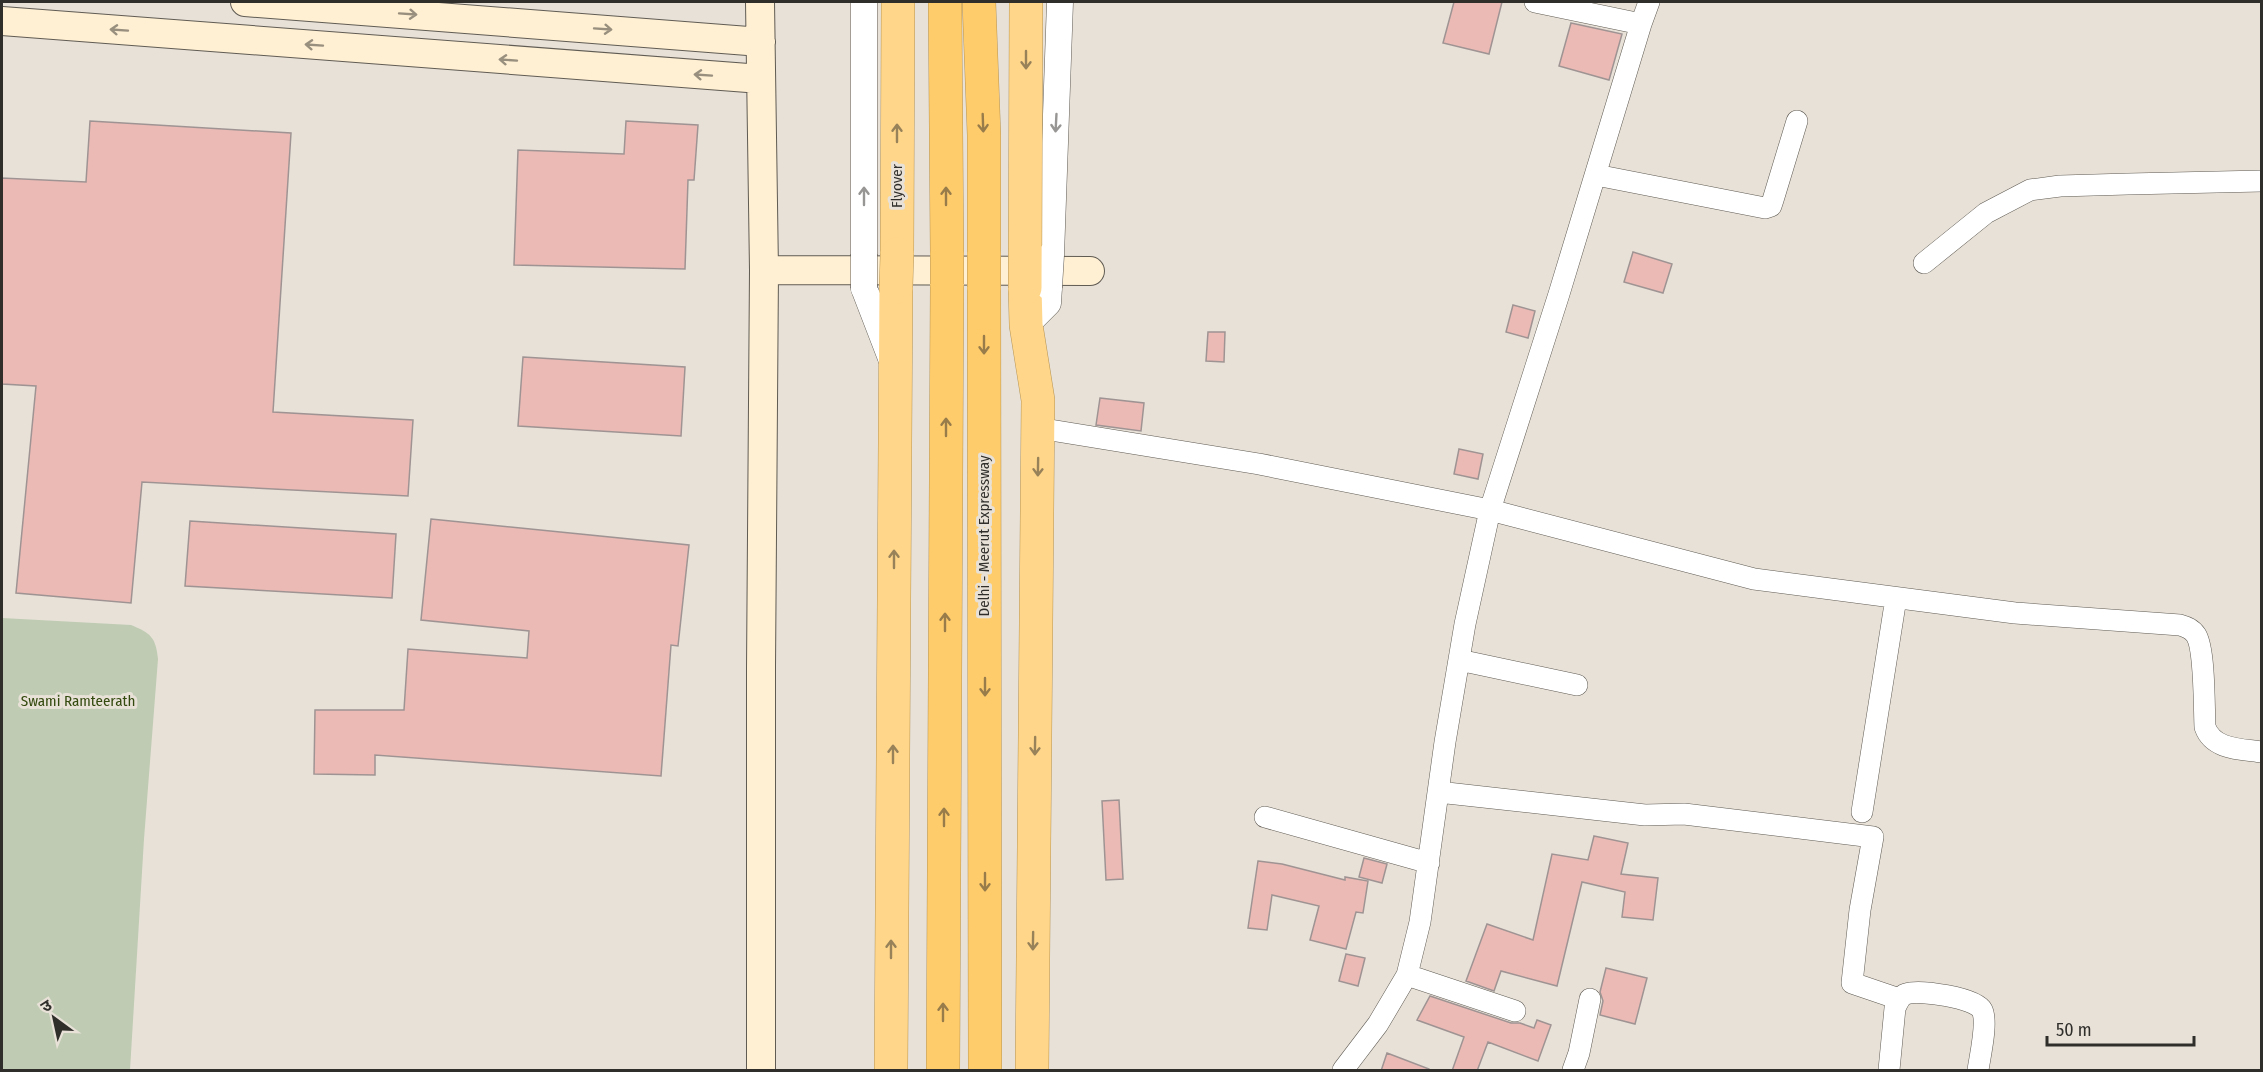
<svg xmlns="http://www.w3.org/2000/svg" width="2263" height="1072" font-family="'Fira Sans Condensed','Noto Sans Devanagari',sans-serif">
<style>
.green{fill:#bfcbb2}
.building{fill:#ebbab5;stroke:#9f9493;stroke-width:1.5}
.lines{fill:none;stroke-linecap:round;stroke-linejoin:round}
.minor-casing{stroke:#605b53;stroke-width:22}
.tertiary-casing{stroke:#605b53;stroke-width:27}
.secondary-casing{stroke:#605b53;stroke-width:30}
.trunk-casing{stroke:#b79555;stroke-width:34}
.motorway-casing{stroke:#b79555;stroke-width:34}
.minor{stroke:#fff;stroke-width:21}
.tertiary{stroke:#fff;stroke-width:26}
.secondary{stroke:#fff0d3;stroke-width:28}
.trunk{stroke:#ffd68a;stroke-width:33}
.motorway{stroke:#ffcc6c;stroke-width:33}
.tertiary-bridge-casing{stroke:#605b53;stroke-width:27;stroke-linecap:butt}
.trunk-bridge-casing{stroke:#b79555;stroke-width:34;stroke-linecap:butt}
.motorway-bridge-casing{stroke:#b79555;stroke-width:34;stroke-linecap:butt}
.tertiary-bridge{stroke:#fff;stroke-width:26}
.trunk-bridge{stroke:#ffd68a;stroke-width:33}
.motorway-bridge{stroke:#ffcc6c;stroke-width:33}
.oneway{stroke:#988f7e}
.oneway2{stroke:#98825a}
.oneway3{stroke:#987d4b}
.oneway4{stroke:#989694}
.labels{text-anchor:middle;stroke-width:6;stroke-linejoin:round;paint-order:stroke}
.street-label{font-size:15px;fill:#302e2a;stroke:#e7e1d8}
.park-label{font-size:15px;fill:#33490d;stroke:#e7e1d8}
</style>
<rect width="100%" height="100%" fill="#e7e1d8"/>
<!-- green -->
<path class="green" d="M 2,618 L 131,625 C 151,633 156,638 158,659 L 144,839 L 130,1070 L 2,1070 Z"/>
<!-- building -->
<path class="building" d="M 1454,2 L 1502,2 L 1489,54 L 1443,43 Z
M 1571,23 L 1622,34 L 1609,80 L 1559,66 Z
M 90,121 L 291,133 L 273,412 L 413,420 L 408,496 L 142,482 L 131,603 L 16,593 L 36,386 L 2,384 L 2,178 L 86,182 Z
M 626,121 L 698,125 L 694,180 L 688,180 L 685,269 L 514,265 L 518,150 L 624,154 Z
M 1633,252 L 1672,264 L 1663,293 L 1624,282 Z
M 1513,305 L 1535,311 L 1528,338 L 1506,332 Z
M 1208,332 L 1225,332 L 1224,362 L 1206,361 Z
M 523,357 L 685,367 L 681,436 L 518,426 Z
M 1100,398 L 1144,403 L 1141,431 L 1096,425 Z
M 1459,449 L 1483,454 L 1478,479 L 1454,474 Z
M 431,519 L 689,545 L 678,646 L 671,645 L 661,776 L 375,755 L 375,775 L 314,774 L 315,710 L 404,710 L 408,649 L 527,658 L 529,631 L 421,620 Z
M 190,521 L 396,534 L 392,598 L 185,586 Z
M 1119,800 L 1123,879 L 1106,880 L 1102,801 Z
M 1594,836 L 1628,843 L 1621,874 L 1658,878 L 1653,920 L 1622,917 L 1625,892 L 1582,882 L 1557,986 L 1501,971 L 1494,991 L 1466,981 L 1487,924 L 1533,940 L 1552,854 L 1588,860 Z
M 1364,858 L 1387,864 L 1382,883 L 1359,877 Z
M 1258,861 L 1282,864 L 1345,880 L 1345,877 L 1368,881 L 1363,913 L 1356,912 L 1346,949 L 1310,940 L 1319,906 L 1272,895 L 1267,930 L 1248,928 Z
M 1346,954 L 1365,958 L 1358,986 L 1339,981 Z
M 1606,968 L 1647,978 L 1635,1024 L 1600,1015 L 1603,1001 L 1600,992 Z
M 1430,996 L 1511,1023 L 1520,1023 L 1534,1028 L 1537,1020 L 1551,1025 L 1538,1061 L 1488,1042 L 1477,1071 L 1452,1071 L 1464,1037 L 1417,1020 Z
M 1387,1053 L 1429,1069 L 1429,1071 L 1381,1071 Z"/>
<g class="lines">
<!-- minor casing -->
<g class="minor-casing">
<path id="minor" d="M 1535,2 L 1641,24
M 1596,175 L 1765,208 L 1771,206 L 1773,200 L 1797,121
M 1924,263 L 1986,213 L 2030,190 L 2060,186 L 2128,184 L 2262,181
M 1038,428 L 1259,464 L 1490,510 L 1754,579 L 2015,613 L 2180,625 C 2187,627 2192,629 2196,635 C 2205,649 2204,708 2205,727 C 2213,750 2241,749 2262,752
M 1459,660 L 1577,685
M 1438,792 L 1645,815 L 1684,814 L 1873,837 L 1860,910 L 1852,983 L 1899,999
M 1862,812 L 1896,598
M 1265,817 L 1429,863
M 1407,975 L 1515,1011
M 1343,1070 L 1378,1024 L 1407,975 L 1420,922 L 1445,742 L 1465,624 L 1490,510 L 1559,294 L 1641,24 L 1649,2
M 1573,1070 L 1579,1053 L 1590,999
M 1889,1070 L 1895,1008 C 1898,1002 1900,996 1906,994 C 1919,989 1976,998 1982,1010 C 1988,1022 1980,1056 1978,1070"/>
</g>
<!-- tertiary casing -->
<g class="tertiary-casing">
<path id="tertiary" d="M 864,254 L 864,2
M 1051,255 L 1060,2
M 864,288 L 891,358
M 1026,325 L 1048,303 L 1049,287"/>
</g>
<!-- secondary casing -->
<g class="secondary-casing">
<path id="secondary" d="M 245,2 L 761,42
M 760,2 L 764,270 L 761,668 L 761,1070
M 2,21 L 761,79
M 764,270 L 1090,271"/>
</g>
<!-- trunk casing -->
<g class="trunk-casing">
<path id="trunk" d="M 897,254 L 898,2
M 1025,288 L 1026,325 L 1038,400 L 1032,1070
M 891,1070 L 896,287"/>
</g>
<!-- motorway casing -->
<g class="motorway-casing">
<path id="motorway" d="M 945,2 L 947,255
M 979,2 L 984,135 L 984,255
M 984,287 L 985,1070
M 943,1070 L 947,284"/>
</g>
<!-- minor -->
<use href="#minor" class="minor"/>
<!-- tertiary -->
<use href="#tertiary" class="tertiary"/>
<!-- secondary -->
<use href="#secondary" class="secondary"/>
<!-- trunk -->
<use href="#trunk" class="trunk"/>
<!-- motorway -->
<use href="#motorway" class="motorway"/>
<!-- tertiary-bridge casing -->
<g class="tertiary-bridge-casing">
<path id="tertiary-bridge" d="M 864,254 L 864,288
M 1049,287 L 1051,255"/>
</g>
<!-- trunk-bridge casing -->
<g class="trunk-bridge-casing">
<path id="trunk-bridge" d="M 896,287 L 897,254
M 1025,288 L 1026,2"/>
</g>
<!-- motorway-bridge casing -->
<g class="motorway-bridge-casing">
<path id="motorway-bridge" d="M 947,255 L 947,284
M 984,255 L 984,287"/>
</g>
<!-- tertiary-bridge -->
<use href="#tertiary-bridge" class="tertiary-bridge"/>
<!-- trunk-bridge -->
<use href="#trunk-bridge" class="trunk-bridge"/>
<!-- motorway-bridge -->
<use href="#motorway-bridge" class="motorway-bridge"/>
</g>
<!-- one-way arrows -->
<defs><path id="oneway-shaft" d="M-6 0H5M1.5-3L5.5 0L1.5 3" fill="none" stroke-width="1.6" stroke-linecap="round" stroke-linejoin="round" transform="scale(1.5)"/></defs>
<g class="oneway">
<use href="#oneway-shaft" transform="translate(408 14) rotate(4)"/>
<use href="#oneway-shaft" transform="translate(603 29) rotate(4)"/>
<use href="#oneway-shaft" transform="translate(119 30) rotate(-176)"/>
<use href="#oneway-shaft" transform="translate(314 45) rotate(-176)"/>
<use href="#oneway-shaft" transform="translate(508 60) rotate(-176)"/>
<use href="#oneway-shaft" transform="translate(703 75) rotate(-176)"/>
</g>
<g class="oneway2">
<use href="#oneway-shaft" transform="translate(1026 60) rotate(90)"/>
<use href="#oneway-shaft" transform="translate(897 133) rotate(-90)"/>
<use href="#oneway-shaft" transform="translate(1038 467) rotate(91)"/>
<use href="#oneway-shaft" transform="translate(894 559) rotate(-90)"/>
<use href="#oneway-shaft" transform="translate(1035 746) rotate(91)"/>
<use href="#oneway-shaft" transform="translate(893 754) rotate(-90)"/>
<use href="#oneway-shaft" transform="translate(1033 941) rotate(91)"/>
<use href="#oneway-shaft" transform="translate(891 949) rotate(-90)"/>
</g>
<g class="oneway3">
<use href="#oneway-shaft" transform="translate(983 123) rotate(88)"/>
<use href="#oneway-shaft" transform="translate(946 196) rotate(-90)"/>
<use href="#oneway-shaft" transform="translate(984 345) rotate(90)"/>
<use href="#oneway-shaft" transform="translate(946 427) rotate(-90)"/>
<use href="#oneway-shaft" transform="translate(945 622) rotate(-90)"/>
<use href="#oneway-shaft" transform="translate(985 687) rotate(90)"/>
<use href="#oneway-shaft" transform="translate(944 817) rotate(-90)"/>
<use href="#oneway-shaft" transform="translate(985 882) rotate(90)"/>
<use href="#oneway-shaft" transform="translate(943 1012) rotate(-90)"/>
</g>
<g class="oneway4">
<use href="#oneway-shaft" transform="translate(1056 123) rotate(93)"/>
<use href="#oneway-shaft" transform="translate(864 196) rotate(-90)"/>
</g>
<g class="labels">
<!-- street labels -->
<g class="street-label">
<text transform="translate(897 186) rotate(-90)" y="5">Flyover</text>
<text transform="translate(984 536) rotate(-90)" y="5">Delhi - Meerut Expressway</text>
</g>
<!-- park labels -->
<g class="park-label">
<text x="78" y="706">Swami Ramteerath</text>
</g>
</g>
<!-- border -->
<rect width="2263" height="1072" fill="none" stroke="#302e2a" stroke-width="6"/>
<!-- north arrow -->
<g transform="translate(54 1018) rotate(327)" stroke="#e7e1d8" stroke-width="4.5" paint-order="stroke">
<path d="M0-4.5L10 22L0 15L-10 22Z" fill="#302e2a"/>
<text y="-9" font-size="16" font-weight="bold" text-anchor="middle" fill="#302e2a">उ</text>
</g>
<!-- scale -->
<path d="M2047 1036v9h147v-9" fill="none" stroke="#302e2a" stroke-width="3"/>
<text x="2056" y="1036" font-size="18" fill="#302e2a" stroke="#e7e1d8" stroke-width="4.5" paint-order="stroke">50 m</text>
</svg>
